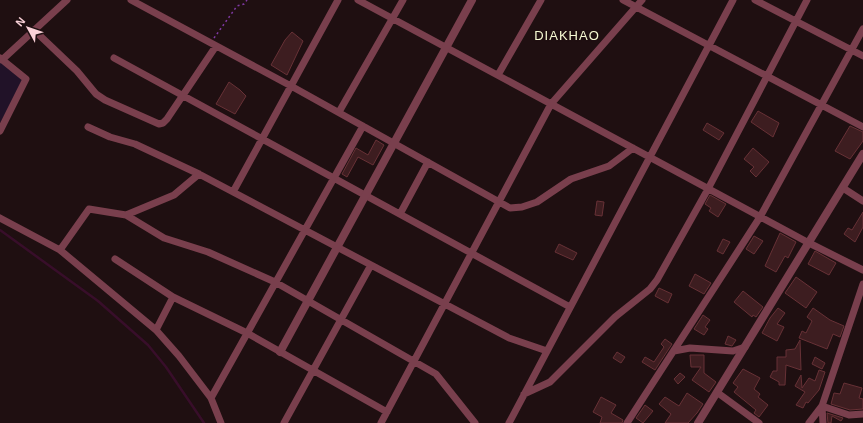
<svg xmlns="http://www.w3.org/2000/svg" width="863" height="423" font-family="Helvetica,sans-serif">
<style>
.green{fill:#211228}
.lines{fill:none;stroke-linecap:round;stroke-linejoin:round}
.stream{stroke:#380e2a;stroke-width:2.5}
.building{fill:#3d1d20;stroke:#673136}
.path{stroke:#803aa5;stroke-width:1.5;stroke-dasharray:2 3;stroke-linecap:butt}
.minor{stroke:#793f4d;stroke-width:7}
.tertiary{stroke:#793f4d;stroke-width:8}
.labels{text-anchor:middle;stroke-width:3;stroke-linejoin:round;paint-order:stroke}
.neighbourhood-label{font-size:13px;letter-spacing:1px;fill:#f7fad3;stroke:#1f0f11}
</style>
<rect width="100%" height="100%" fill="#1f0f11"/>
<!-- green -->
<path class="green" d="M 0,61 L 22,79 L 22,85 L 0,123 Z"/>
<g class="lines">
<!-- stream -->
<path class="stream" d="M 0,230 L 98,301 L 148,345 L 166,367 L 204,423"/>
</g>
<!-- building -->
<path class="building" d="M 292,32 L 303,41 L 287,75 L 271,65 L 285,40 Z
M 229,82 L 240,90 L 246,96 L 235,114 L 216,104 Z
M 758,111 L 779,123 L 773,137 L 751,122 Z
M 707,123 L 724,133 L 719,140 L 703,130 Z
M 850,126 L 863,132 L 863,141 L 850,159 L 835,151 Z
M 376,140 L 384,145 L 373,165 L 358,157 L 347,177 L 342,174 L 356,148 L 368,155 Z
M 753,148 L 769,162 L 756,177 L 750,171 L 754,167 L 744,159 Z
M 710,195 L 726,204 L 718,217 L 709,211 L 711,208 L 705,204 Z
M 597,201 L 604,202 L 602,216 L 595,215 Z
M 863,212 L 863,227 L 855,242 L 844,234 L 848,228 L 852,230 Z
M 780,233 L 796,242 L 788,258 L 785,256 L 776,272 L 765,266 Z
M 754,236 L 763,241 L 754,254 L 746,249 Z
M 723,239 L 730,242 L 723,254 L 717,251 Z
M 559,244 L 577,253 L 573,260 L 555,252 Z
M 815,251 L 836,263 L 829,275 L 808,264 Z
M 695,274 L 711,283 L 704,294 L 689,286 Z
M 796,277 L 817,292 L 806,308 L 785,293 Z
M 659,288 L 672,294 L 668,303 L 655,296 Z
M 743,291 L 763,307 L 756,317 L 753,315 L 752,317 L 734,302 Z
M 778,308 L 785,313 L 777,324 L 784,327 L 777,341 L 762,333 L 770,318 Z
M 813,308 L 830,320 L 844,326 L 840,337 L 833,334 L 827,349 L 799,338 L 802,331 L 806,333 L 812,321 L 807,317 Z
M 703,315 L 710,320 L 705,327 L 708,329 L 704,335 L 694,329 Z
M 728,336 L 736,340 L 732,346 L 725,344 Z
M 665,339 L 672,344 L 655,370 L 642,362 L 645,357 L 654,362 L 664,347 L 661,344 Z
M 800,340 L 801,370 L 786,365 L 785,385 L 779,385 L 779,382 L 770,377 L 773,371 L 777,371 L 777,357 L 786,357 L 786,350 L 795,349 Z
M 617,352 L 625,357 L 621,363 L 613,358 Z
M 690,355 L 704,355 L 704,373 L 716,382 L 709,392 L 692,380 L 701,367 L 691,367 Z
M 815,357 L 825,363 L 822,369 L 812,364 Z
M 743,369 L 760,378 L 754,389 L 760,394 L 758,397 L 768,405 L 759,417 L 754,413 L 756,410 L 734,392 L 738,387 L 733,383 Z
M 819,370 L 825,372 L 819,390 L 808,403 L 806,402 L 803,408 L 796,405 L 805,392 L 795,386 L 801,375 L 802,388 L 809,378 L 815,381 Z
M 680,373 L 685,377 L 678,384 L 674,379 Z
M 844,383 L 862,388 L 859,398 L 863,399 L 863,409 L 850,410 L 831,404 L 834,393 L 840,394 Z
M 687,393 L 703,404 L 697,413 L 688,423 L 665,423 L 671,414 L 659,404 L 665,397 L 679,406 Z
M 601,397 L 616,405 L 611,413 L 623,420 L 622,423 L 600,423 L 602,417 L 593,412 Z
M 645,405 L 653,411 L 643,423 L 636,418 Z
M 827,413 L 843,418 L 841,421 L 832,416 L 831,423 L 828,423 Z"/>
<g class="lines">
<!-- path -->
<path class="path" d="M 214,38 L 237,6 L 244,4 L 247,0"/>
<!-- minor -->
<path class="minor" d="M 131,0 L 291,86 L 510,208 L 522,207 L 537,202 L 571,179 L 609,166 L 633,148
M 358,0 L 809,243 L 863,270
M 623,0 L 863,127
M 755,0 L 863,56
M 34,30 L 77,71 L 96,94 L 105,100 L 159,124 L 163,123 L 167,119 L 216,46
M 0,58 L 26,79 L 0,131
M 114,58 L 570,307
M 2,60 L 67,0
M 498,75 L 541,0
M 339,112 L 403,0
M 88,127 L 110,137 L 135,144 L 199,174 L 509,338 L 547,351
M 843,188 L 863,201
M 233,192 L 338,0
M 400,214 L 428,162
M 126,215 L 174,195 L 199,174
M 0,218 L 60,250 L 156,330 L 179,356 L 211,398 L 221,423
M 60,250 L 89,209 L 126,215 L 164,238 L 208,252 L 275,282 L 436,374 L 475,423
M 115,259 L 173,297 L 247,333 L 387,412
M 156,330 L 173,297
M 674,351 L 690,348 L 733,351 L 745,347
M 718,393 L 759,423
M 524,394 L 550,382 L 615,317 L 650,289 L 657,280 L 708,189 L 807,0
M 211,398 L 363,126
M 822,406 L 849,415 L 863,414
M 822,406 L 823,423
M 284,423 L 371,265
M 381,423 L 551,104 L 642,0
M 509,423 L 733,0
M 627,423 L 760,217 L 863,29
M 809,423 L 822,406 L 863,284"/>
<!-- tertiary -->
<path class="tertiary" d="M 280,352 L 472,0
M 698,423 L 863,154"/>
</g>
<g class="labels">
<!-- neighbourhood labels -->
<g class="neighbourhood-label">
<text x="567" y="40">DIAKHAO</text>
</g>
</g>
<!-- north arrow -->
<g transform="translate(28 28) rotate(310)" stroke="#1f0f11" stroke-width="3" paint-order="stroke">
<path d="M0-3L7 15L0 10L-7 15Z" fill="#fad1d8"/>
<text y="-6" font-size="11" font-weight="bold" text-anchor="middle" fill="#fad1d8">N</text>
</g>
</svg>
